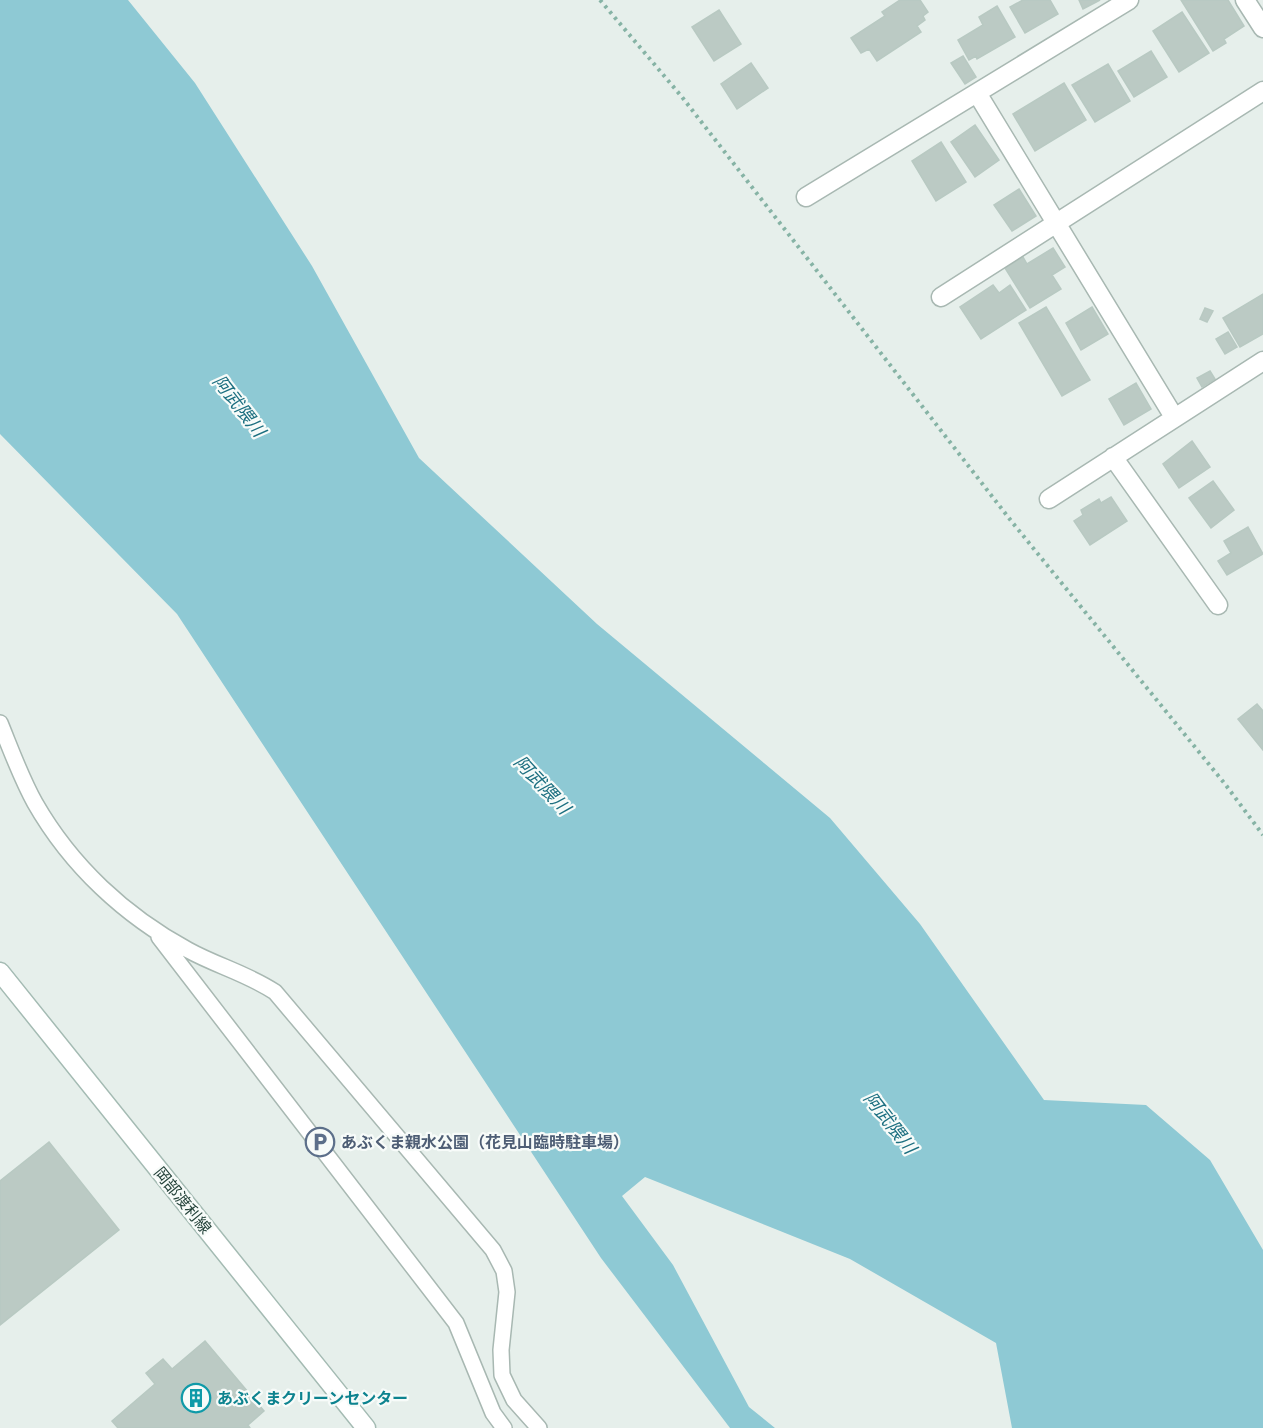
<svg xmlns="http://www.w3.org/2000/svg" width="1263" height="1428" font-family="Manrope,'Noto Sans JP',sans-serif">
<style>
.water{fill:#8ec9d4}
.building{fill:#bbcac4;stroke:#b8c9c2;stroke-width:1.5}
.lines{fill:none;stroke-linecap:round;stroke-linejoin:round}
.service-casing{stroke:#a8b8b2;stroke-width:18}
.minor-casing{stroke:#a8b8b2;stroke-width:21}
.secondary-casing{stroke:#a4bbb3;stroke-width:21}
.path{stroke:#86b3a5;stroke-width:4;stroke-dasharray:3 4.5;stroke-linecap:butt}
.service{stroke:#fff;stroke-width:15}
.minor{stroke:#fff;stroke-width:18}
.secondary{stroke:#fff;stroke-width:18}
.labels{text-anchor:middle;stroke-width:4.5;stroke-linejoin:round;paint-order:stroke}
.service-label{font-size:16px;font-weight:bold;fill:#4e5e75;stroke:#f7fbf9;text-anchor:start}
.street-label{font-size:16px;fill:#24423a;stroke:#f7fbf9}
.culture-label{font-size:16px;font-weight:bold;fill:#0d838f;stroke:#f7fbf9;text-anchor:start}
.water-label{font-size:18px;font-style:italic;fill:#1c6f80;stroke:#f7fbf9}
</style>
<rect width="100%" height="100%" fill="#e6efeb"/>
<!-- water -->
<path class="water" d="M 0,0 L 128,0 L 195,83 L 312,266 L 419,458 L 597,624 L 830,818 L 920,924 L 1044,1100 L 1146,1105 L 1210,1160 L 1263,1250 L 1263,1428 L 1012,1428 L 996,1343 L 850,1259 L 645,1177 L 622,1196 L 673,1265 L 749,1407 L 775,1428 L 730,1428 L 601,1258 L 177,614 L 0,434 Z"/>
<!-- building -->
<path class="building" d="M 900,0 L 920,0 L 928,12 L 923,16 L 925,20 L 917,26 L 921,32 L 877,61 L 869,49 L 861,53 L 851,38 L 885,16 L 882,12 Z
M 1023,0 L 1050,0 L 1058,14 L 1025,33 L 1010,7 Z
M 1079,0 L 1100,0 L 1083,9 Z
M 1181,0 L 1228,0 L 1244,26 L 1224,39 L 1226,43 L 1213,51 Z
M 997,6 L 1015,37 L 977,59 L 976,56 L 969,60 L 958,40 L 983,25 L 979,17 Z
M 719,10 L 741,44 L 714,61 L 692,27 Z
M 1182,12 L 1209,53 L 1179,72 L 1153,31 Z
M 1151,51 L 1167,77 L 1134,97 L 1118,71 Z
M 963,56 L 976,77 L 965,84 L 951,63 Z
M 751,63 L 768,88 L 737,109 L 721,84 Z
M 1108,64 L 1130,101 L 1095,122 L 1072,85 Z
M 1064,83 L 1086,120 L 1035,151 L 1013,114 Z
M 975,125 L 999,160 L 975,177 L 951,142 Z
M 941,142 L 966,182 L 936,201 L 912,161 Z
M 1019,189 L 1036,216 L 1012,231 L 994,205 Z
M 1053,248 L 1065,267 L 1052,275 L 1061,289 L 1030,308 L 1005,268 L 1023,257 L 1027,264 Z
M 993,285 L 999,293 L 1010,285 L 1026,310 L 981,339 L 960,307 Z
M 1263,294 L 1263,334 L 1240,347 L 1223,318 Z
M 1046,307 L 1090,380 L 1062,396 L 1019,323 Z
M 1092,307 L 1108,334 L 1081,350 L 1066,323 Z
M 1205,308 L 1213,311 L 1207,322 L 1200,319 Z
M 1228,332 L 1237,347 L 1225,354 L 1216,339 Z
M 1210,371 L 1215,379 L 1202,387 L 1197,378 Z
M 1136,383 L 1151,409 L 1124,425 L 1109,399 Z
M 1192,441 L 1210,467 L 1179,488 L 1163,464 Z
M 1213,481 L 1234,510 L 1211,528 L 1189,498 Z
M 1111,497 L 1127,521 L 1090,545 L 1074,521 L 1083,515 L 1081,510 L 1099,499 L 1101,503 Z
M 1248,527 L 1263,554 L 1227,575 L 1218,561 L 1231,553 L 1224,541 Z
M 1257,704 L 1263,711 L 1263,750 L 1238,719 Z
M 49,1142 L 119,1230 L 0,1325 L 0,1181 Z
M 205,1341 L 264,1411 L 248,1425 L 250,1428 L 118,1428 L 112,1421 L 155,1384 L 146,1373 L 163,1359 L 172,1369 Z"/>
<g class="lines">
<!-- service casing -->
<g class="service-casing">
<path id="service" d="M 0,723 C 11,750 21,778 35,803 C 71,866 125,916 188,950 C 217,966 246,973 275,992 L 493,1250 L 504,1271 L 507,1292 L 501,1350 L 502,1375 L 514,1400 L 539,1428
M 159,937 L 456,1323 L 493,1413 L 504,1428"/>
</g>
<!-- minor casing -->
<g class="minor-casing">
<path id="minor" d="M 1245,0 L 1263,28
M 977,93 L 1174,417
M 806,197 L 1129,0
M 941,297 L 1263,91
M 1113,457 L 1218,605
M 1049,499 L 1263,361"/>
</g>
<!-- secondary casing -->
<g class="secondary-casing">
<path id="secondary" d="M 0,972 L 366,1428"/>
</g>
<!-- path -->
<path class="path" d="M 600,0 L 682,97 L 1012,522 L 1225,784 L 1263,835"/>
<!-- service -->
<use href="#service" class="service"/>
<!-- minor -->
<use href="#minor" class="minor"/>
<!-- secondary -->
<use href="#secondary" class="secondary"/>
</g>
<!-- icons -->
<defs>
<g id="parking-ring" transform="scale(1.5)"><circle r="9.5" fill="#f7fbf9" stroke="#5c6f8a" stroke-width="1.5"/><path d="M-3.5-5.5H1a3.5 3.5 0 0 1 0 7H-1V5.5H-3.5ZM-1-3.4V-.6H.8a1.4 1.4 0 0 0 0-2.8Z" fill="#5c6f8a"/></g>
<g id="building-ring" transform="scale(1.5)"><circle r="9.5" fill="#f7fbf9" stroke="#0f9aa8" stroke-width="1.5"/><path d="M-4-6H4V6H1V3H-1V6H-4ZM-2.5-4.3h1.7v1.8h-1.7ZM.8-4.3h1.7v1.8H.8ZM-2.5-1h1.7V.8h-1.7ZM.8-1h1.7V.8H.8Z" fill="#0f9aa8"/></g>
</defs>
<g fill-rule="evenodd">
<use href="#parking-ring" x="320" y="1142"/>
<use href="#building-ring" x="196" y="1398"/>
</g>
<g class="labels">
<!-- service labels -->
<g class="service-label">
<text x="341" y="1148">あぶくま親水公園（花見山臨時駐車場）</text>
</g>
<!-- street labels -->
<g class="street-label">
<text transform="translate(183 1200) rotate(51)" y="6">岡部渡利線</text>
</g>
<!-- culture labels -->
<g class="culture-label">
<text x="217" y="1404">あぶくまクリーンセンター</text>
</g>
<!-- water labels -->
<g class="water-label">
<text transform="translate(239 406) rotate(52)" y="6">阿武隈川</text>
<text transform="translate(542 785) rotate(47)" y="6">阿武隈川</text>
<text transform="translate(890 1123) rotate(52)" y="6">阿武隈川</text>
</g>
</g>
</svg>
